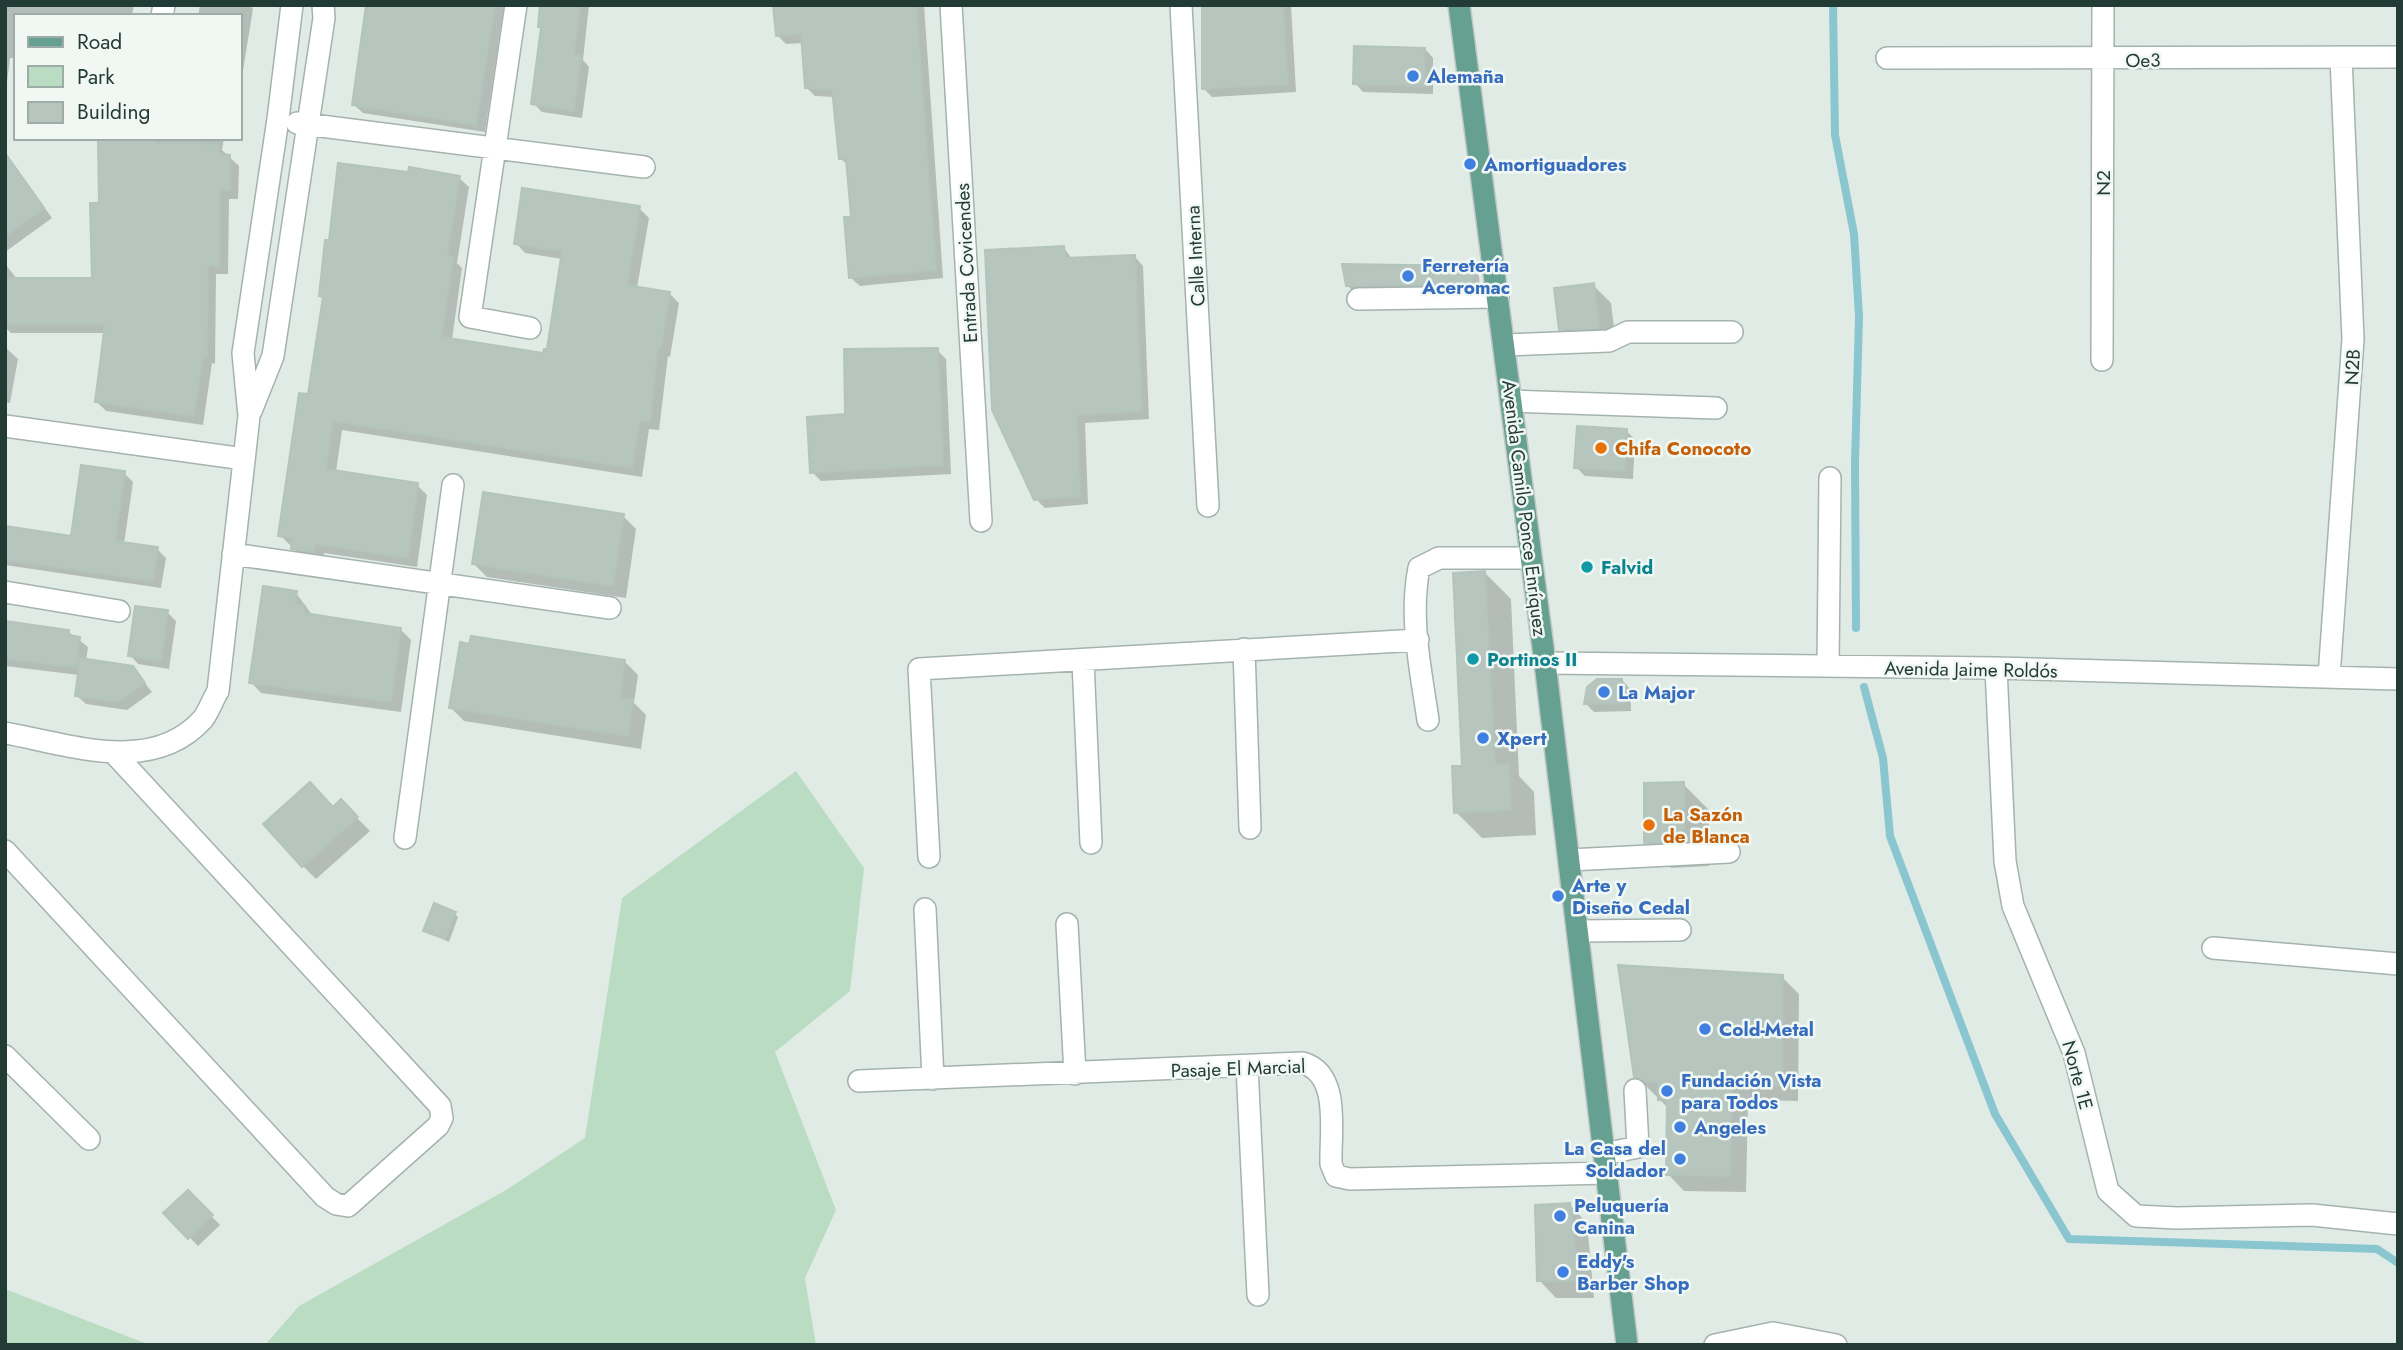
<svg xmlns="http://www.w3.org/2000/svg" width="2403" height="1350" font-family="Jost,sans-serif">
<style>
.green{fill:#badcc2}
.shadow{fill:#0003}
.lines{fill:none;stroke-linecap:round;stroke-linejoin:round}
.stream{stroke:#8ac6cf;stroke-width:8}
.building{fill:#b6c6bf;stroke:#b3c4bd;stroke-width:2}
.minor-casing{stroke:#a4b3ad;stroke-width:24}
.major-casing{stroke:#c1c8c6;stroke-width:24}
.minor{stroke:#fff;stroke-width:21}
.major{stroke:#66a090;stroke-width:21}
.shop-dot{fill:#3f7fe0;stroke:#f1f8f4;stroke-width:2.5}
.food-dot{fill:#e8710a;stroke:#f1f8f4;stroke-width:2.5}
.culture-dot{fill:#0f9aa8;stroke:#f1f8f4;stroke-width:2.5}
.labels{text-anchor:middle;stroke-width:5;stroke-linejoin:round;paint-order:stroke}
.street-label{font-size:19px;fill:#223b34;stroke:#f1f8f4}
.shop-label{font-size:19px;font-weight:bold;fill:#366cbe;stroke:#f1f8f4;text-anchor:start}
.food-label{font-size:19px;font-weight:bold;fill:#c56008;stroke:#f1f8f4;text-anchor:start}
.culture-label{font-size:19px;font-weight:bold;fill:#0d838f;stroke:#f1f8f4;text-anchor:start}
</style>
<rect width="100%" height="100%" fill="#e1ebe6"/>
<!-- green -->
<path class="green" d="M 796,771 L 864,868 L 850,991 L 775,1052 L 836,1210 L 805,1278 L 816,1345 L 265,1345 L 299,1306 L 506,1190 L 585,1138 L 622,898 Z
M 5,1289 L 150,1345 L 5,1345 Z"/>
<!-- shadow -->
<path class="shadow" d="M 5,5 L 134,5 L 132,16 L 16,16 L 16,58 L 10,58 L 5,99 Z
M 200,5 L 249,5 L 253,9 L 240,89 L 240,16 L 198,16 Z
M 368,5 L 504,5 L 485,132 L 363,113 L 354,105 Z
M 542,5 L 589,5 L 583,60 L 589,67 L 582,118 L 542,112 L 533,103 L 543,29 L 540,26 Z
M 775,5 L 924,5 L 943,278 L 860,286 L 851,278 L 853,219 L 849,166 L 841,159 L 835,97 L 815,96 L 806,87 L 804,43 L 786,44 L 778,36 Z
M 1204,5 L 1291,5 L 1296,92 L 1212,97 L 1204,89 Z
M 1425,49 L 1433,58 L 1433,94 L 1363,92 L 1355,83 Z
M 100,138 L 224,138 L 222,150 L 239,166 L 238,199 L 229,199 L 228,274 L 216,274 L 215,364 L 212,363 L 203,425 L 106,411 L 97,402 L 106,333 L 11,333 L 5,327 L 5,264 L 18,280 L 93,280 L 101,204 Z
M 5,152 L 52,218 L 5,252 Z
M 459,178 L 469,187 L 457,263 L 462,268 L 452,340 L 545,355 L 549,351 L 562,259 L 525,253 L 516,243 L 639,208 L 649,218 L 637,288 L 669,293 L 679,303 L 670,357 L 668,356 L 659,430 L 649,429 L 642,477 L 342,430 L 336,472 L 417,485 L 427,495 L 417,567 L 324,553 L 323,561 L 303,558 L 280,535 L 310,396 L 324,299 L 321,296 Z
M 1064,248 L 1072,259 L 1135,257 L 1143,266 L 1149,419 L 1085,423 L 1088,504 L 1045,508 L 1036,499 Z
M 1470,268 L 1479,276 L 1480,292 L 1356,294 L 1347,285 Z
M 1593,285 L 1611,303 L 1616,345 L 1578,347 L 1561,329 Z
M 5,347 L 18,359 L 10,403 L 5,402 Z
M 937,350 L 946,359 L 951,474 L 821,481 L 812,472 L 846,416 Z
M 1626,431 L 1635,439 L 1633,479 L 1585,476 L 1576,467 Z
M 124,473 L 133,482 L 124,544 L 157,549 L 166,558 L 161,588 L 5,565 L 5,528 L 72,538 Z
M 623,516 L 636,529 L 626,598 L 487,577 L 474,564 Z
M 1485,573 L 1511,599 L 1519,776 L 1534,792 L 1536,835 L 1482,838 L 1456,812 L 1464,768 Z
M 296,593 L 313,616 L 400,629 L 411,640 L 401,712 L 261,693 L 251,682 Z
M 167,612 L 176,621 L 169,669 L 138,664 L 130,655 Z
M 5,622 L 69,632 L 88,647 L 86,661 L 133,668 L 152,692 L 127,710 L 86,704 L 77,696 L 79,675 L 5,666 Z
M 625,662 L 638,675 L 634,703 L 646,715 L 641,749 L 464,721 L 451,708 Z
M 1622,680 L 1630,689 L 1631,711 L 1594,712 L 1586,704 Z
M 1683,784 L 1709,810 L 1709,866 L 1671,868 L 1646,842 Z
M 334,809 L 354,815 L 370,831 L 316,879 L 303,866 Z
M 455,914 L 458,917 L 449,942 L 425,930 Z
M 1782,977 L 1799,994 L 1798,1101 L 1748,1100 L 1746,1192 L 1684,1191 L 1668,1174 L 1669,1109 L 1636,1076 Z
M 188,1192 L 220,1225 L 198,1246 L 166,1213 Z
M 1570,1205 L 1587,1223 L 1594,1298 L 1556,1298 L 1539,1280 Z"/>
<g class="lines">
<!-- stream -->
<path class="stream" d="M 1833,5 L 1835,135 L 1854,234 L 1859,316 L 1855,462 L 1856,628
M 1864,687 L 1883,758 L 1890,836 L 1995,1114 L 2069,1239 L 2377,1249 L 2398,1263"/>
</g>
<!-- building -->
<path class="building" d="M 366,5 L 495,5 L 476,125 L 352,105 Z
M 540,5 L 580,5 L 574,55 L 581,56 L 574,111 L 531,104 L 541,27 L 538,27 Z
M 773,5 L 916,5 L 936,270 L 849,278 L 844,217 L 851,217 L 846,158 L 839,159 L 832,89 L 805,88 L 801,34 L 776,36 Z
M 1202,5 L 1283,5 L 1288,84 L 1202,89 Z
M 1354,46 L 1425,48 L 1425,86 L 1353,84 Z
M 98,138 L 155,138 L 155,143 L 219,144 L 219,154 L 230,155 L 230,190 L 220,190 L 219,266 L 208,265 L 207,355 L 203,355 L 194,416 L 95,402 L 105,324 L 5,324 L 5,278 L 92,278 L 90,203 L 99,203 Z
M 5,153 L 44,208 L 5,236 Z
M 338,163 L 408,172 L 409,167 L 460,176 L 447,256 L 453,257 L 442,337 L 543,353 L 544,349 L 547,349 L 562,251 L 514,244 L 522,188 L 640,206 L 627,285 L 670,292 L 661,348 L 658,347 L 650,421 L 640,420 L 632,468 L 333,421 L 326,469 L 418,483 L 408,558 L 315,544 L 313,552 L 291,549 L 292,538 L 278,536 L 299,393 L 308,394 L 323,297 L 319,296 L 325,240 L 329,240 Z
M 1064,246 L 1065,258 L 1135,255 L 1142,411 L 1077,415 L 1080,496 L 1034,500 L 992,410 L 985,250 Z
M 1342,264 L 1471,266 L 1472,284 L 1346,286 Z
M 1594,283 L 1599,328 L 1559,330 L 1554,288 Z
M 938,348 L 943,465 L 810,473 L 807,417 L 845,414 L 844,349 Z
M 1577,426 L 1627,429 L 1625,471 L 1574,468 Z
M 81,465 L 125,471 L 115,541 L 158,547 L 153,581 L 5,560 L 5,526 L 71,536 Z
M 483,492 L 624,514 L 613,586 L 472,564 Z
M 1485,571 L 1495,765 L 1509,764 L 1511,810 L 1454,813 L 1452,766 L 1462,766 L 1453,573 Z
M 263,586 L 297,591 L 295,604 L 305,606 L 304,613 L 401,628 L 391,702 L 249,683 Z
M 135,606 L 168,610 L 161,661 L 128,656 Z
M 5,621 L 69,630 L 69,635 L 80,637 L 76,667 L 5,659 Z
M 471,636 L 625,660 L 620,698 L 633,700 L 628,736 L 449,708 L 460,642 L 469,644 Z
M 80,658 L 133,666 L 145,683 L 118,702 L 75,696 Z
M 1597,679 L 1622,679 L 1623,703 L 1584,704 L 1587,687 Z
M 310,782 L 333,807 L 341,799 L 358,817 L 302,867 L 263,824 Z
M 1684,782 L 1684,841 L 1644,843 L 1644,783 Z
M 434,903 L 456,912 L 445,939 L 423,931 Z
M 1618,965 L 1783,975 L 1782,1086 L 1732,1084 L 1730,1176 L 1666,1175 L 1667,1100 L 1658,1100 L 1658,1082 L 1645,1082 L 1634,1077 Z
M 188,1190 L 213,1215 L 188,1239 L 163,1213 Z
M 1570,1203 L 1578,1281 L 1537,1281 L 1535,1205 Z"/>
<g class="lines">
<!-- minor casing -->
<g class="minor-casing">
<path id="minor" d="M 516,5 L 470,317 L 530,328
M 951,5 L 981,521
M 1181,5 L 1208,506
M 162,16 L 164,5
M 1887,58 L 2398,57
M 297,123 L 644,167
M 1358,299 L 1498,297
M 1504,345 L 1609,341 L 1628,332 L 1732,332
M 2102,360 L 2103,5
M 1511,401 L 1716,408
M 251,411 L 273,356 L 324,18 L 323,5
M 5,426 L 244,459
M 233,554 L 610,608
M 5,592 L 119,611
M 1244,649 L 1250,828
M 1083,661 L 1091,843
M 1545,663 L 1996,668 L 2398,679
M 1828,666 L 1830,478
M 1996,668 L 2005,861 L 2013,906 L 2074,1053 L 2108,1191 L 2136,1216 L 2177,1218 L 2312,1215 L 2398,1224
M 2329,677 L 2353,339 L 2341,57
M 1428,720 C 1421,671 1409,618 1419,568 L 1439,558 L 1531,558
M 5,733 C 69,744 152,776 203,719 C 209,711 213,699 218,691 L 249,416 L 243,353 L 278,119 L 292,5
M 405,838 L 453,485
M 5,851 L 325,1197 L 336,1204 L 348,1206 L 438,1126 L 442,1118 L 440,1106 L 113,752
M 929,857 L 919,669 L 1418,640
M 1569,860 L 1729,852
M 925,909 L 933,1079
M 1067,924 L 1075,1074
M 1578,931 L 1680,930
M 2213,948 L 2398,964
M 5,1056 L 89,1139
M 1247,1066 L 1258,1295
M 859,1081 L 1303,1063 C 1341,1074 1330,1132 1331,1164 L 1336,1176 L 1350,1179 L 1607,1173
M 1604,1154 L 1638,1147 L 1635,1090
M 1715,1345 L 1773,1333 L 1836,1345"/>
</g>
<!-- major casing -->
<g class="major-casing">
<path id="major" d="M 1459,5 L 1545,663 L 1627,1345"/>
</g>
<!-- minor -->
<use href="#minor" class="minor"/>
<!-- major -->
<use href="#major" class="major"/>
</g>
<!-- markers -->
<g class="shop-dot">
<circle cx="1413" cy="76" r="7"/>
<circle cx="1470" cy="164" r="7"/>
<circle cx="1408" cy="276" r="7"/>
<circle cx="1604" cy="692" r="7"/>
<circle cx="1483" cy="738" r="7"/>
<circle cx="1558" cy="896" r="7"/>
<circle cx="1705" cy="1029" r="7"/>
<circle cx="1667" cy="1091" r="7"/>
<circle cx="1680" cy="1127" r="7"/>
<circle cx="1680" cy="1159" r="7"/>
<circle cx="1560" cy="1216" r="7"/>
<circle cx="1563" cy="1272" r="7"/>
</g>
<g class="food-dot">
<circle cx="1601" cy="448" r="7"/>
<circle cx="1649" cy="825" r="7"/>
</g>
<g class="culture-dot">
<circle cx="1587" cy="567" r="7"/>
<circle cx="1473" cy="659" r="7"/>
</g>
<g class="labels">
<!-- street labels -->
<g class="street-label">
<text transform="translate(2143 60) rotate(-1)" y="7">Oe3</text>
<text transform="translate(2103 183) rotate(-90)" y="7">N2</text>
<text transform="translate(1195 256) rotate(-93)" y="7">Calle Interna</text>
<text transform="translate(966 263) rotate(-93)" y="7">Entrada Covicendes</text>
<text transform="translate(2352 367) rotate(-87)" y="7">N2B</text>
<text transform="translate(1525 508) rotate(83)" y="7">Avenida Camilo Ponce Enríquez</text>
<text transform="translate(1971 669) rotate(1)" y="7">Avenida Jaime Roldós</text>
<text transform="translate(1238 1068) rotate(-2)" y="7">Pasaje El Marcial</text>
<text transform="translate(2078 1075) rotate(75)" y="7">Norte 1E</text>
</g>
<!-- shop labels -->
<g class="shop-label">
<text x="1427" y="83">Alemaña</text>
<text x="1484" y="171">Amortiguadores</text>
<text x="1422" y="272">Ferretería<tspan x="1422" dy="22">Aceromac</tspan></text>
<text x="1618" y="699">La Major</text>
<text x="1497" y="745">Xpert</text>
<text x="1572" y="892">Arte y<tspan x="1572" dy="22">Diseño Cedal</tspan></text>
<text x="1719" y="1036">Cold-Metal</text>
<text x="1681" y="1087">Fundación Vista<tspan x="1681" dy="22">para Todos</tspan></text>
<text x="1694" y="1134">Angeles</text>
<text x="1666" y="1155" text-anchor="end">La Casa del<tspan x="1666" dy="22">Soldador</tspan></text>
<text x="1574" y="1212">Peluquería<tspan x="1574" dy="22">Canina</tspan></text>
<text x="1577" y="1268">Eddy's<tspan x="1577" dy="22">Barber Shop</tspan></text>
</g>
<!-- food labels -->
<g class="food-label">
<text x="1615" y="455">Chifa Conocoto</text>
<text x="1663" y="821">La Sazón<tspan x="1663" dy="22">de Blanca</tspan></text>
</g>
<!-- culture labels -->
<g class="culture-label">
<text x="1601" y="574">Falvid</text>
<text x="1487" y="666">Portinos II</text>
</g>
</g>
<!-- border -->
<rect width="2403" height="1350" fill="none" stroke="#223b34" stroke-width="14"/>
<!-- legend -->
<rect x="14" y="14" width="228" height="126" fill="#f1f8f4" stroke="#9eaca7" stroke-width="2"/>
<rect x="28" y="37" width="35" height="10" fill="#66a090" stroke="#9eaca7" stroke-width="2"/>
<text x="77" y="49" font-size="21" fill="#223b34">Road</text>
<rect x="28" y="66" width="35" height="21" fill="#badcc2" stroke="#9eaca7" stroke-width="2"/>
<text x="77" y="84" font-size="21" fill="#223b34">Park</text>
<rect x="28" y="102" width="35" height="21" fill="#b6c6bf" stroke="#9eaca7" stroke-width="2"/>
<text x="77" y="119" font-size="21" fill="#223b34">Building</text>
</svg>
